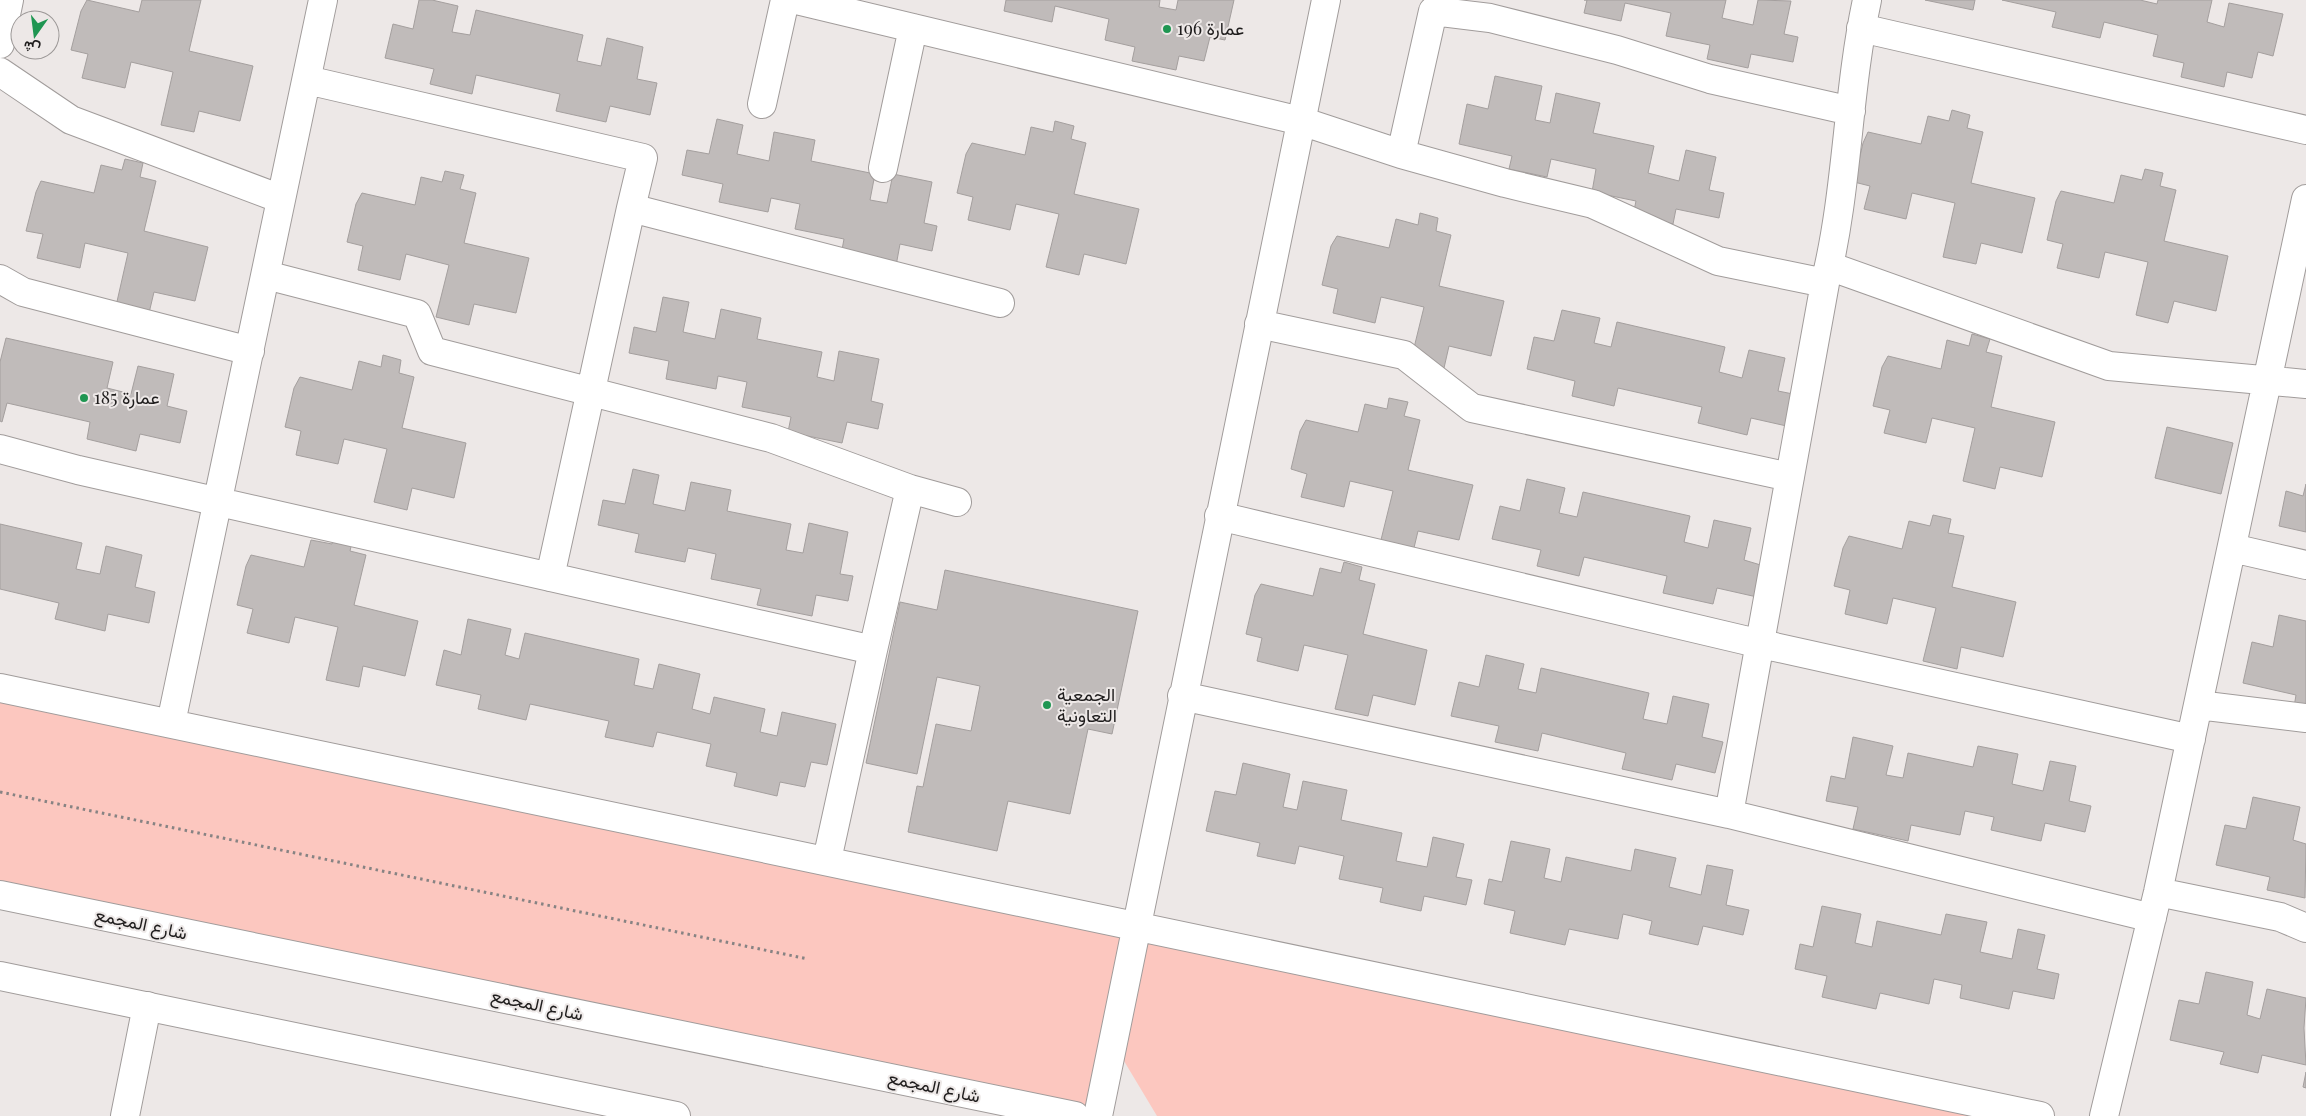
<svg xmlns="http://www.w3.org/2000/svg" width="2306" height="1116" font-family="'Playfair Display',Vazirmatn,serif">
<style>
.green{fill:#fcc7bf}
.building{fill:#c0bbba;stroke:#a49f9e}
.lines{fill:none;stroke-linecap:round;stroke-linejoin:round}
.street-casing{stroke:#a19c9b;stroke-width:30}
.secondary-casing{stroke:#a19c9b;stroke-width:30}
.path{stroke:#878383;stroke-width:3;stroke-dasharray:2.5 4;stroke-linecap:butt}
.street{stroke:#fff;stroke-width:28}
.secondary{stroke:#fff;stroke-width:28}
.poi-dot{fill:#1f9652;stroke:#ede8e7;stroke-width:2}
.labels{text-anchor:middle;stroke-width:4;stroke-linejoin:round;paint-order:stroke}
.poi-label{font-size:18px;fill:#1f1d1d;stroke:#ede8e7;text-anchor:start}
.street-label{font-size:18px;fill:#1f1d1d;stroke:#ede8e7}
</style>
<rect width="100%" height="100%" fill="#ede8e7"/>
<!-- green -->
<path class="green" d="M 0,689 L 2028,1116 L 1157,1116 L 1118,1051 L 1098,1116 L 0,885 Z"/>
<!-- building -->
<path class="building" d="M 87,0 L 139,12 L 142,0 L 201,0 L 189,51 L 253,66 L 240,121 L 199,111 L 194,132 L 161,125 L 173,72 L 131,62 L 125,88 L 82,78 L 88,54 L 71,50 L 81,11 Z
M 419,0 L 432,0 L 458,6 L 452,32 L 470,35 L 476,10 L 583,35 L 577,61 L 601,66 L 607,38 L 643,47 L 637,79 L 657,83 L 650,115 L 610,106 L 606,122 L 556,111 L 560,94 L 476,75 L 472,94 L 430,84 L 434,69 L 385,58 L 393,24 L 413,29 Z
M 1006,0 L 1160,0 L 1159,7 L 1176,10 L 1178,0 L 1234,0 L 1225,40 L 1210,37 L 1204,61 L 1179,56 L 1176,70 L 1132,61 L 1135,47 L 1105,40 L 1109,19 L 1055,6 L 1052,22 L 1004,11 Z
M 1584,0 L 1726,0 L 1722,18 L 1753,25 L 1758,0 L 1791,1 L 1784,34 L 1798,37 L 1793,62 L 1751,54 L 1748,68 L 1707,59 L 1710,45 L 1666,36 L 1671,13 L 1625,3 L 1621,21 L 1584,13 L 1587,0 Z
M 1925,0 L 1975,0 L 1973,10 Z
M 2002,0 L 2140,0 L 2157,4 L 2158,0 L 2212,0 L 2207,22 L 2224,27 L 2229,3 L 2283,14 L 2273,56 L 2258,52 L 2252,78 L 2227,72 L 2224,87 L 2181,77 L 2184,63 L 2153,56 L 2158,35 L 2104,22 L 2100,38 L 2052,27 L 2056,12 Z
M 1495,76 L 1542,86 L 1535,120 L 1550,123 L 1556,93 L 1600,103 L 1593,133 L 1654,146 L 1648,173 L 1679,181 L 1686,150 L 1716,157 L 1709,190 L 1724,193 L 1719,218 L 1676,209 L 1673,224 L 1633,215 L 1636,201 L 1592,192 L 1596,169 L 1551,159 L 1547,177 L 1509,169 L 1512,156 L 1459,144 L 1467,104 L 1488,109 Z
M 1952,110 L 1970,115 L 1967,128 L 1983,132 L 1971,183 L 2035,198 L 2022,253 L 1981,243 L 1976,264 L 1943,257 L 1955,203 L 1912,193 L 1906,219 L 1864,209 L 1870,186 L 1854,182 L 1863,143 L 1868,132 L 1921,144 L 1928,116 L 1949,121 Z
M 717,119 L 743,125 L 737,154 L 769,161 L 774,132 L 815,140 L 811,161 L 875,174 L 870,200 L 887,203 L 893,174 L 932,182 L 924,223 L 937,226 L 932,251 L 900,244 L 896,266 L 841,255 L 844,239 L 795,229 L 800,204 L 771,198 L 768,212 L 719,202 L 723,184 L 682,175 L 687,150 L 709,154 Z
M 1055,121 L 1074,126 L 1071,139 L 1086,143 L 1074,194 L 1139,209 L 1126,264 L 1084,254 L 1079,275 L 1046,267 L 1059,214 L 1016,204 L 1010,230 L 968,220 L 973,197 L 957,193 L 966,154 L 972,143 L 1025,155 L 1031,127 L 1053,132 Z
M 125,159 L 143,163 L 140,177 L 156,181 L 144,231 L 208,247 L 195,301 L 154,292 L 149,313 L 116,306 L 128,253 L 85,243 L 80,268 L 37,258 L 43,234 L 26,231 L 36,192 L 41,181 L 94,193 L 101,165 L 122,170 Z
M 2145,169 L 2163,173 L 2160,186 L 2176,190 L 2164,241 L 2228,256 L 2216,311 L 2174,301 L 2168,323 L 2136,315 L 2148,262 L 2105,252 L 2099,278 L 2057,268 L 2063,244 L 2047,240 L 2056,201 L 2061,191 L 2114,203 L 2121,175 L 2142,180 Z
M 445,171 L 464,175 L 460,189 L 476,193 L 464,243 L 529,258 L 516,313 L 474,304 L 469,325 L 436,317 L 449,265 L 406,254 L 400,280 L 358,270 L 363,246 L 347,242 L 356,204 L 362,193 L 415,205 L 421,177 L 442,182 Z
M 1420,213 L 1438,218 L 1436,231 L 1451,235 L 1439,286 L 1504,301 L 1491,356 L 1449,346 L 1444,368 L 1411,360 L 1424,307 L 1381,297 L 1375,323 L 1333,313 L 1338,289 L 1322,285 L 1331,246 L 1337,236 L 1389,248 L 1396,219 L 1418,225 Z
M 663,297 L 689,302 L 683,332 L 715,339 L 721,309 L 761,318 L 757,339 L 822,352 L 817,377 L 834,381 L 839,351 L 879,359 L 871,401 L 883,404 L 878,429 L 847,422 L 842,443 L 788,432 L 791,417 L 742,407 L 747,382 L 718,376 L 716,389 L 666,379 L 669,361 L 629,353 L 634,327 L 656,332 Z
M 1562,310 L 1600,318 L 1594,343 L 1611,347 L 1617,322 L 1725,347 L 1719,372 L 1742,378 L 1749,350 L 1785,358 L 1778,391 L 1798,395 L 1791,427 L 1751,418 L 1747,435 L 1698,423 L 1702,407 L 1618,388 L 1614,406 L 1572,396 L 1575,381 L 1527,369 L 1534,337 L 1554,341 Z
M 1972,334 L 1990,339 L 1986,352 L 2002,356 L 1991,407 L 2055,422 L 2042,477 L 2000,467 L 1995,489 L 1963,481 L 1975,428 L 1932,418 L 1926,443 L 1884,433 L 1890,410 L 1873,406 L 1882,367 L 1888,356 L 1941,369 L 1947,340 L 1969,346 Z
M 6,338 L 113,362 L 107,388 L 131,394 L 138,366 L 174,374 L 167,406 L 187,411 L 180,443 L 140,434 L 136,451 L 87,439 L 90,422 L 7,403 L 2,422 L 0,421 L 0,362 Z
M 383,355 L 401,360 L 399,373 L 414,377 L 402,428 L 466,443 L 454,498 L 412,488 L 407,510 L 374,502 L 387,449 L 344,439 L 338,464 L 296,455 L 301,431 L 285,427 L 294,388 L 300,377 L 352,390 L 359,361 L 381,367 Z
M 1389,398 L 1408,402 L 1404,416 L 1420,420 L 1408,470 L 1473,485 L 1459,540 L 1418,531 L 1413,552 L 1380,544 L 1393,491 L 1350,481 L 1344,507 L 1301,497 L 1307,474 L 1291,469 L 1300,431 L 1306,420 L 1358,432 L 1365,404 L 1387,409 Z
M 2167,427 L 2233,443 L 2221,494 L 2155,478 Z
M 633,469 L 659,475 L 653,504 L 685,511 L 691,482 L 731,490 L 727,511 L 791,524 L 786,550 L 803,553 L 809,523 L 848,532 L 840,574 L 853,576 L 848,601 L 816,595 L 812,616 L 757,605 L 761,589 L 711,579 L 716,554 L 688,548 L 685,562 L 635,552 L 639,534 L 598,525 L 603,500 L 625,504 Z
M 1527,479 L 1565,488 L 1559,513 L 1577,517 L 1583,492 L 1690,516 L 1684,542 L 1708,548 L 1714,520 L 1751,528 L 1744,560 L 1764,566 L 1757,597 L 1717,588 L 1713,604 L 1663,593 L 1667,576 L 1584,557 L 1579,576 L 1537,566 L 1541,550 L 1492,539 L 1500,506 L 1520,511 Z
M 2306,484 L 2306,532 L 2279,526 L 2286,491 L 2303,496 Z
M 1933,515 L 1951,519 L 1948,533 L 1964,536 L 1952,587 L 2016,602 L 2003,657 L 1961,647 L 1957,669 L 1923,661 L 1936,608 L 1893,598 L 1887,624 L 1845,614 L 1850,590 L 1834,586 L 1843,548 L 1849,536 L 1902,549 L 1909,521 L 1930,526 Z
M 0,524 L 82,543 L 76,569 L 100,574 L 106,546 L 142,555 L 135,587 L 155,592 L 149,623 L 108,614 L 105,631 L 55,619 L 59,603 L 0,589 Z
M 335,533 L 353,538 L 350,551 L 366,555 L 354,605 L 418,621 L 405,676 L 363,666 L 359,687 L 326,680 L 338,627 L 295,617 L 289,643 L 247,633 L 253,609 L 237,605 L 246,566 L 251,555 L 304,567 L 311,540 L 332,544 Z
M 1344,562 L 1362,567 L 1359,580 L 1375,584 L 1363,634 L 1427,650 L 1415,705 L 1373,695 L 1368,716 L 1335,709 L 1348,655 L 1304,645 L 1298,671 L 1257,661 L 1262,638 L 1246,634 L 1255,595 L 1261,584 L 1313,596 L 1320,568 L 1341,573 Z
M 945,570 L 1138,611 L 1112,734 L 1088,729 L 1070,814 L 1008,801 L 997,851 L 908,832 L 917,786 L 923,787 L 936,724 L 971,731 L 980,686 L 937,677 L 917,774 L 866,763 L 900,602 L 937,610 Z
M 2279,615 L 2306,621 L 2306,710 L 2294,707 L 2296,695 L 2243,683 L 2252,642 L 2273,647 Z
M 468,619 L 511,629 L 505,655 L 519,659 L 525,633 L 639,659 L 634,685 L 653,689 L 659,664 L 700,674 L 692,709 L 710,714 L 714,697 L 765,709 L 760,732 L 777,736 L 782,712 L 836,724 L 827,765 L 811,762 L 805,787 L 780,782 L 777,796 L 734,786 L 737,773 L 706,766 L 711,744 L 657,732 L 653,747 L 605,737 L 609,721 L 530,704 L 526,720 L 478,709 L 481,695 L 436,685 L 444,650 L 461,655 Z
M 1486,655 L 1524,664 L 1518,689 L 1536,693 L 1541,668 L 1649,693 L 1643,719 L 1667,724 L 1673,696 L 1709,704 L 1702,737 L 1723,742 L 1715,773 L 1676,764 L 1672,780 L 1622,769 L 1626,753 L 1542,733 L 1538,751 L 1495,742 L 1499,726 L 1451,716 L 1459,682 L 1479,687 Z
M 1853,737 L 1893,746 L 1886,775 L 1903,778 L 1908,753 L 1973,767 L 1978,746 L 2018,754 L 2012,784 L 2043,791 L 2050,761 L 2076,766 L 2069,801 L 2091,806 L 2085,832 L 2045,823 L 2041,841 L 1991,830 L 1994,817 L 1965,811 L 1960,835 L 1911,825 L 1908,841 L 1853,829 L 1858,807 L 1826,801 L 1831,776 L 1845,779 Z
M 1243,763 L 1290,774 L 1283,807 L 1297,810 L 1303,781 L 1347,790 L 1341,820 L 1402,833 L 1396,861 L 1427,867 L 1433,837 L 1464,844 L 1456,877 L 1472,880 L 1466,905 L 1424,896 L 1421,911 L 1380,902 L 1383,888 L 1339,879 L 1344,856 L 1299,846 L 1295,864 L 1257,856 L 1260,843 L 1206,831 L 1215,791 L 1236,795 Z
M 2253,797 L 2300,807 L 2293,840 L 2306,844 L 2305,898 L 2267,890 L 2270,877 L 2216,865 L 2225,825 L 2246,829 Z
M 1511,841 L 1550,849 L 1544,878 L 1561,882 L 1566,857 L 1631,871 L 1635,849 L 1676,858 L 1669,887 L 1701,895 L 1707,865 L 1733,870 L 1726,905 L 1749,910 L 1743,935 L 1703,926 L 1698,945 L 1649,934 L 1652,921 L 1623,914 L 1618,939 L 1569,929 L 1565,945 L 1510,933 L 1515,911 L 1484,904 L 1489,879 L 1502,882 Z
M 1822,906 L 1861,914 L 1855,943 L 1872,947 L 1877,921 L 1941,935 L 1946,914 L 1987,922 L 1980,952 L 2012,959 L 2018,929 L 2045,935 L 2037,969 L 2059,974 L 2054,999 L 2013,991 L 2009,1009 L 1960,998 L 1962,985 L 1934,979 L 1929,1004 L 1880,993 L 1876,1009 L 1822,997 L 1827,976 L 1795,969 L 1800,944 L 1813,947 Z
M 2206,972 L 2253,982 L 2247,1015 L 2260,1019 L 2267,989 L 2306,998 L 2304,1028 L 2306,1065 L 2262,1055 L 2258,1073 L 2220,1064 L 2224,1052 L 2170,1040 L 2179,1000 L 2199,1004 Z
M 2306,1072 L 2306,1088 L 2303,1087 Z"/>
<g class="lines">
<!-- street casing -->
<g class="street-casing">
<path id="street" d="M 796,0 L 1301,121 L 1401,154
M 1861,28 L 2306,130
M 0,44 L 9,0
M 0,72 L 71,120 L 281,199
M 307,80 L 643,158 L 631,208 L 1000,303
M 762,104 L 785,0
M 1851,111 L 1710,79 L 1617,50 L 1490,18 L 1433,11 L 1401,154 L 1505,183 L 1593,204 L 1718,261 L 1825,283 C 1848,190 1847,93 1867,0
M 883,168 L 913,28
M 1829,266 L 2109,366 L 2306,384
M 266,275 L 417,314 L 432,351 L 771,438 L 910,489
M 0,279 L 23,292 L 250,351
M 1259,324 L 1404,355 L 1472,408 L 1790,477
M 0,449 L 78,470 L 873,650 L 910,489 L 957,502
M 1219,516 L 1761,644 L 2191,739
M 2232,548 L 2306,565
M 550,577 L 631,208
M 0,688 L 2040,1116
M 1182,696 L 1729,814 L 2152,918
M 2198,705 L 2306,718
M 171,723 L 323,0
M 1729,814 L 1825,283
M 827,860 L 873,650
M 2158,892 L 2280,917 L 2306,928
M 125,1116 L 147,1006
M 1098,1116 L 1326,0
M 2104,1116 L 2158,892 L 2306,199"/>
</g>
<!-- secondary casing -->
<g class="secondary-casing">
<path id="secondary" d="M 0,895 L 1075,1116
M 0,976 L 676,1116"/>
</g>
<!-- path -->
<path class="path" d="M 0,792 L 808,959"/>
<!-- street -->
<use href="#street" class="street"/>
<!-- secondary -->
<use href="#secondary" class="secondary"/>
</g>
<!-- markers -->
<g class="poi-dot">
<circle cx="1167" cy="29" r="5"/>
<circle cx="84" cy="398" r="5"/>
<circle cx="1047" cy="705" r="5"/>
</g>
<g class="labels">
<!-- poi labels -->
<g class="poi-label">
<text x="1177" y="35">عمارة 196</text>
<text x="94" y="404">عمارة 185</text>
<text x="1057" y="701">الجمعية<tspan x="1057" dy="21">التعاونية</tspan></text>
</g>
<!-- street labels -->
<g class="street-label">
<text transform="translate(141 924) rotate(12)" y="6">شارع المجمع</text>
<text transform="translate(537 1005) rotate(12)" y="6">شارع المجمع</text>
<text transform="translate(934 1087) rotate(12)" y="6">شارع المجمع</text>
</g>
</g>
<!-- north arrow -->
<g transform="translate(35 35) rotate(194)"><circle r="24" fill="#ede8e7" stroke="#9b9796"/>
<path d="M0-4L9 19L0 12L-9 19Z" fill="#1f9652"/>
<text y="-8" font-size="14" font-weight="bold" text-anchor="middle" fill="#1f1d1d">ش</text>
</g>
</svg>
